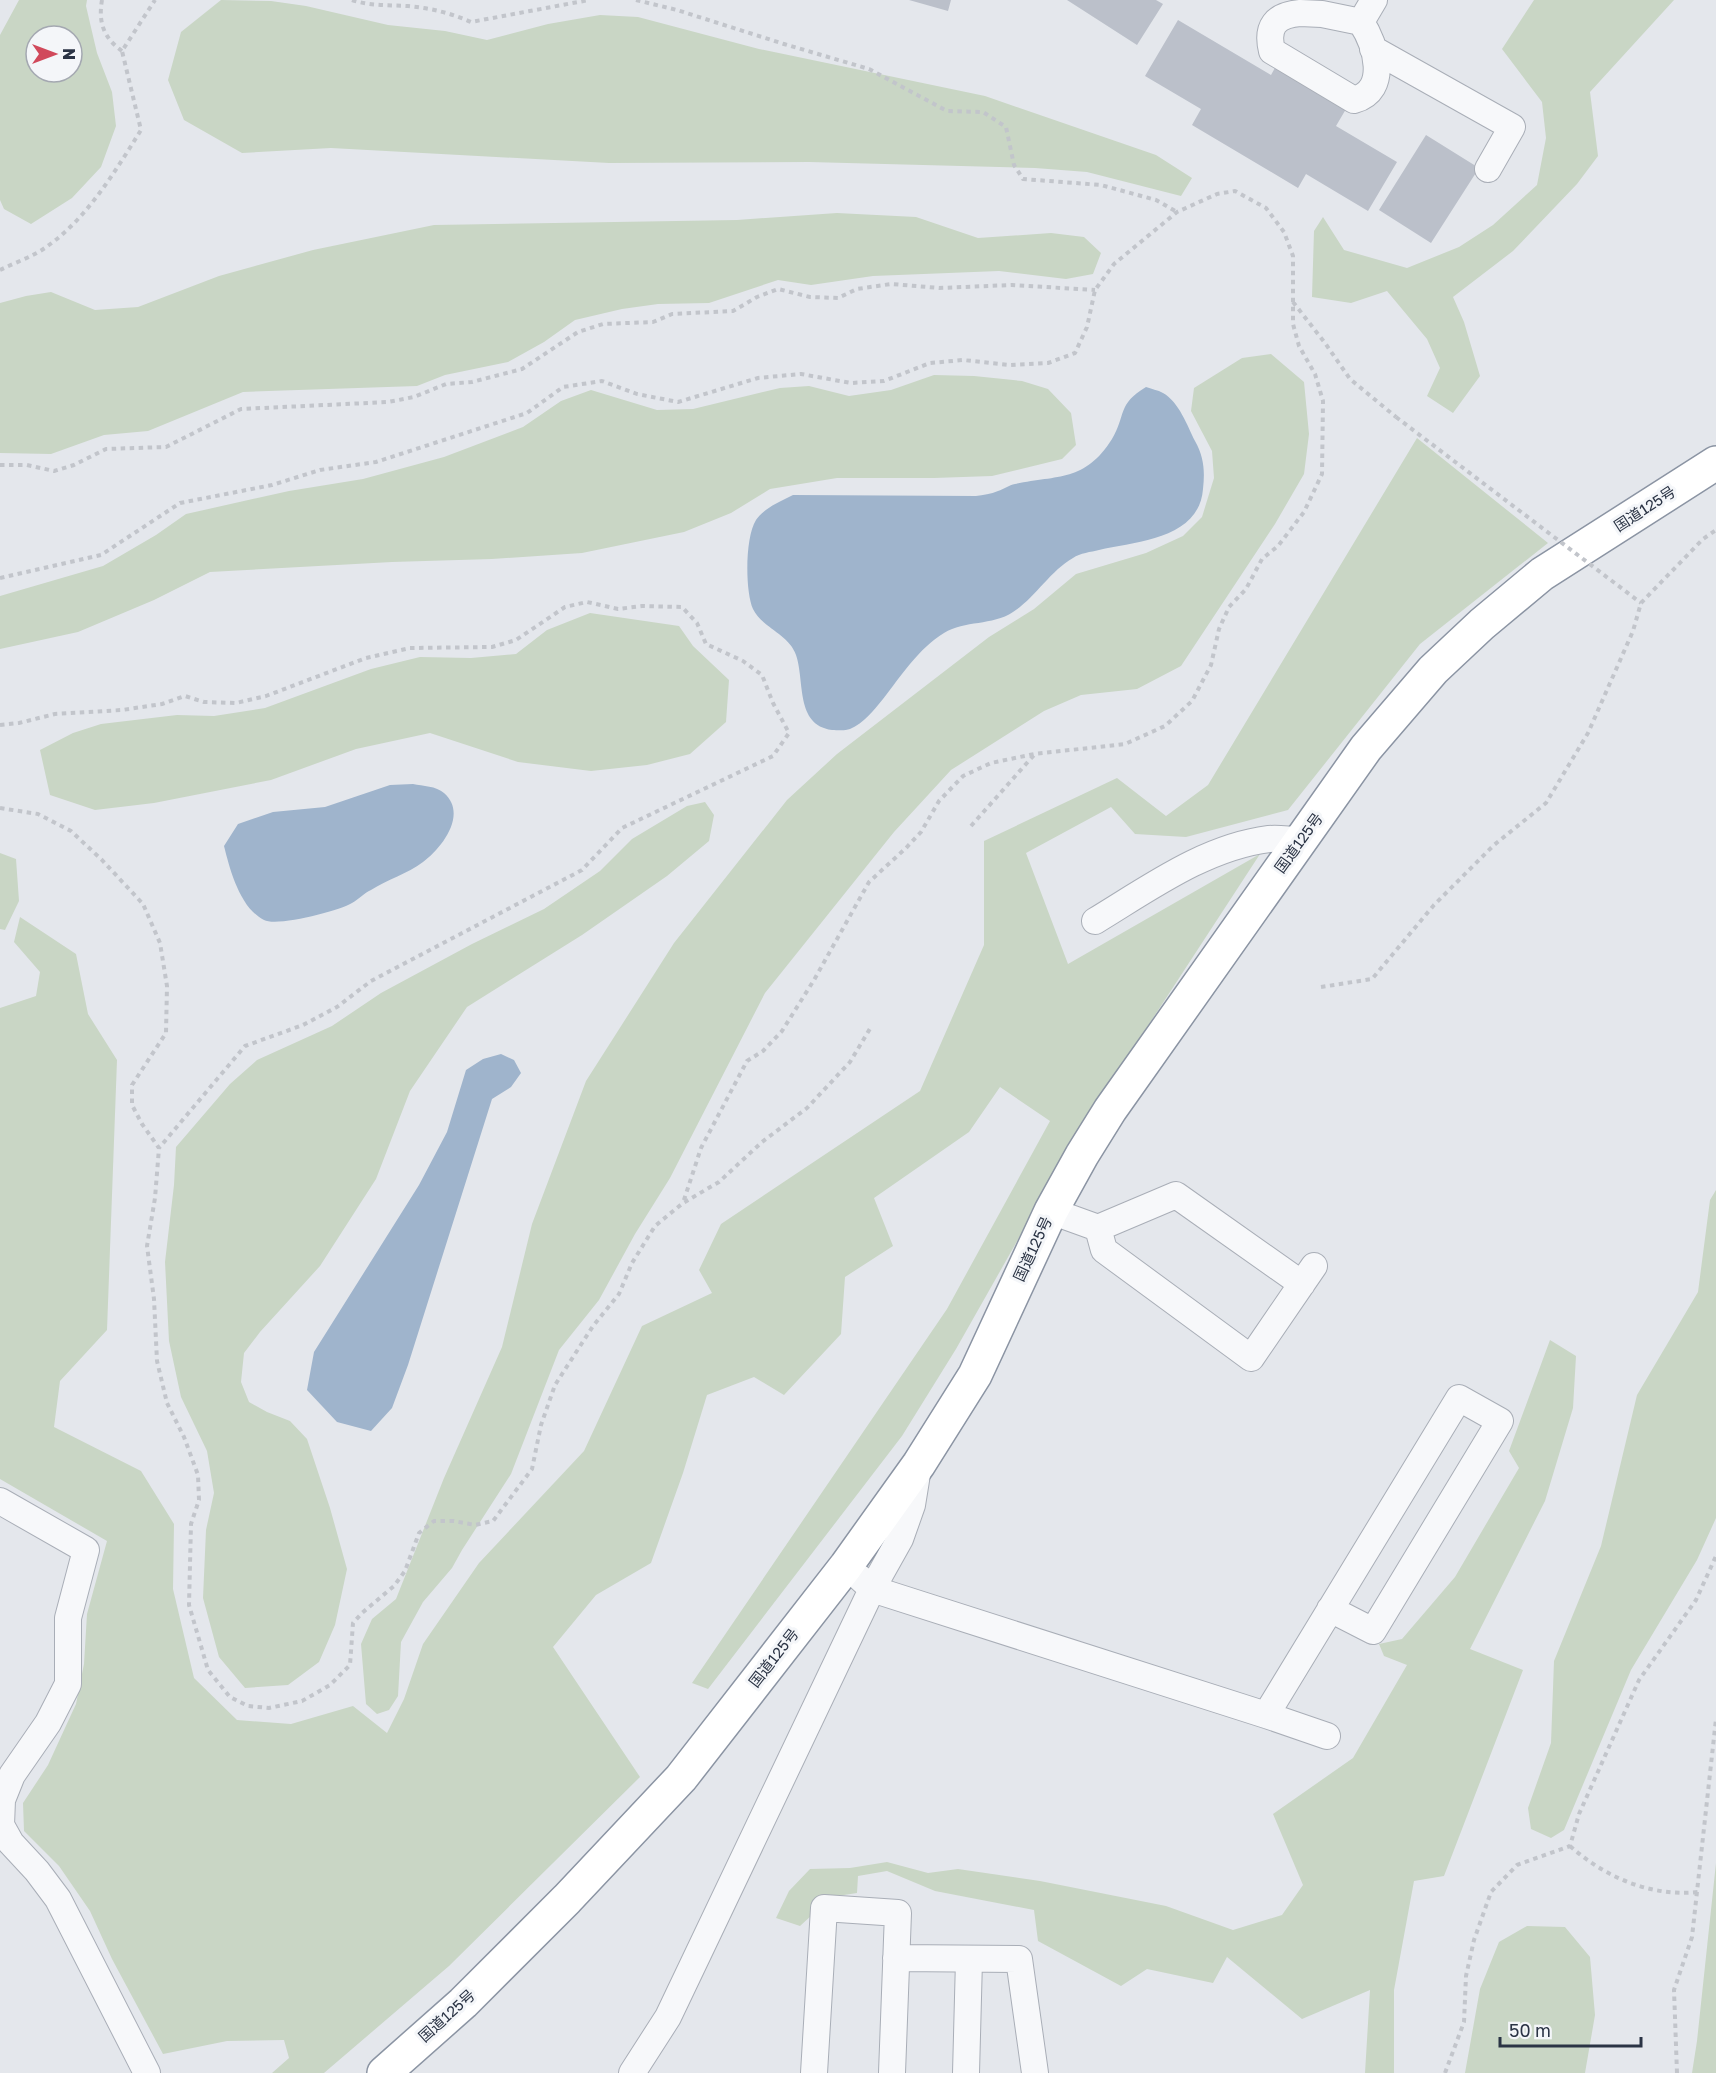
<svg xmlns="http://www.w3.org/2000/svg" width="1716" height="2073" font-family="'Golos Text','Noto Sans JP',sans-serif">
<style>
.green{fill:#c9d6c5;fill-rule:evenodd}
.water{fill:#9fb4cc}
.building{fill:#bbc0ca}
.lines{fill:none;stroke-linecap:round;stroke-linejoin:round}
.minor-casing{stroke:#a9aeb7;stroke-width:28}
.highway-casing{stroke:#8b94a3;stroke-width:36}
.path{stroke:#c2c5cb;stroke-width:4;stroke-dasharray:4.5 4.5;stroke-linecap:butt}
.minor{stroke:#f7f8fa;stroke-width:26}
.highway{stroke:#fff;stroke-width:33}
.path-bridge{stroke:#c2c5cb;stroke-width:4;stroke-dasharray:4.5 4.5;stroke-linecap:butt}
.labels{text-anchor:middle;stroke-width:6;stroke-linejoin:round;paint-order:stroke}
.street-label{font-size:15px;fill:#2b3445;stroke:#f4f6f9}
</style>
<rect width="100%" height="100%" fill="#e4e7ec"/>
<!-- green -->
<path class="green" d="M 19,0 L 87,0 L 86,6 L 97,53 L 112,92 L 116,126 L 101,167 L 72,198 L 31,224 L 4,209 L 0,200 L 0,35 ZM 36,36 L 72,36 L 72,72 L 36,72 Z
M 221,0 L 271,1 L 306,6 L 388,25 L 445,31 L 487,40 L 548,24 L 600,15 L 638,17 L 759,49 L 985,96 L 1156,155 L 1192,178 L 1181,196 L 1087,172 L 1035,168 L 809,162 L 609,163 L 331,148 L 242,153 L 184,120 L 168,80 L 181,32 Z
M 1534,0 L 1674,0 L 1590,92 L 1598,156 L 1577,184 L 1513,251 L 1453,297 L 1464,322 L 1480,376 L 1453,413 L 1427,396 L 1440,368 L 1427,339 L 1387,291 L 1351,303 L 1312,297 L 1314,231 L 1323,217 L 1344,250 L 1407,268 L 1459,247 L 1493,225 L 1537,185 L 1546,138 L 1542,102 L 1502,49 Z
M 837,213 L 916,217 L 978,238 L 1051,233 L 1084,237 L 1101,253 L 1093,274 L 1066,279 L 999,271 L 873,276 L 811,285 L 778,280 L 709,303 L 658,304 L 622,309 L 575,320 L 544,342 L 508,362 L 445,375 L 417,386 L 243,392 L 148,431 L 104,435 L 51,454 L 0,453 L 0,303 L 26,296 L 51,292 L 95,310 L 138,307 L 219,276 L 313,250 L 434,225 L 737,220 Z
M 1271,354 L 1304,382 L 1309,434 L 1304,474 L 1275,524 L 1181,666 L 1137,689 L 1081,695 L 1044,711 L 951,770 L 894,832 L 765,993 L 670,1178 L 635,1234 L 599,1300 L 559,1350 L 511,1474 L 462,1550 L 452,1568 L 423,1602 L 401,1642 L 398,1696 L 389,1710 L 377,1714 L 366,1704 L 361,1644 L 372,1619 L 396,1599 L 444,1478 L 502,1347 L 532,1224 L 586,1081 L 674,943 L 787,800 L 837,754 L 989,637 L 1034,609 L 1076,574 L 1146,553 L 1183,536 L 1202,517 L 1214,478 L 1212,451 L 1191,411 L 1194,388 L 1242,358 Z
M 934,375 L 974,376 L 1022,381 L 1048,389 L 1071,413 L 1076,445 L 1062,459 L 992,476 L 934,478 L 837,478 L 770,489 L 731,513 L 684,532 L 582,553 L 492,559 L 392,562 L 210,572 L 154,600 L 78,632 L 0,649 L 0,596 L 103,566 L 156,535 L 186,514 L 289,491 L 363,479 L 444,457 L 523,427 L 561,401 L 591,390 L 657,410 L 693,409 L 780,388 L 809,386 L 849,396 L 891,390 Z
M 1417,438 L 1548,543 L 1420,644 L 1288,810 L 1186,837 L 1135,834 L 1111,807 L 1026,853 L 1068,964 L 1260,854 L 1080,1130 L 956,1349 L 902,1436 L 708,1689 L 692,1683 L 947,1309 L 1050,1121 L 1000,1087 L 969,1132 L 874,1198 L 893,1246 L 845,1277 L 841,1334 L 784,1395 L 754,1377 L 707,1395 L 683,1473 L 651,1563 L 596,1595 L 553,1647 L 640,1777 L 449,1966 L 324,2073 L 272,2073 L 289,2058 L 284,2040 L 227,2041 L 163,2054 L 112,1959 L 90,1911 L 59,1866 L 24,1831 L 23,1803 L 48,1765 L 76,1704 L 84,1664 L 87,1614 L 107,1541 L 0,1479 L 0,1008 L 36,996 L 40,972 L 14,942 L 20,917 L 76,954 L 88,1014 L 117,1060 L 107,1330 L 60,1381 L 54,1427 L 141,1471 L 174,1524 L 173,1589 L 194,1678 L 237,1720 L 291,1724 L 353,1706 L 387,1733 L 404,1699 L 423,1644 L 479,1563 L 584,1451 L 642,1326 L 712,1293 L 699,1270 L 721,1224 L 920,1091 L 984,945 L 984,841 L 1117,778 L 1166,816 L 1208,785 Z
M 590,613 L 679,626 L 693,646 L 729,680 L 726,722 L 690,754 L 647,765 L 591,771 L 518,762 L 430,733 L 356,749 L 271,780 L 154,803 L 95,810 L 50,795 L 40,750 L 73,733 L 101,724 L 177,715 L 214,716 L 265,708 L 371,669 L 420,657 L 471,658 L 516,654 L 547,630 Z
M 705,802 L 714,815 L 709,841 L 667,876 L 582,935 L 467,1007 L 410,1091 L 376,1179 L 320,1266 L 260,1332 L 244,1353 L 241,1382 L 249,1402 L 267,1412 L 290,1421 L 307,1439 L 330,1508 L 347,1569 L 335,1625 L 319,1662 L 288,1685 L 245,1688 L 219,1657 L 203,1598 L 206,1530 L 214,1493 L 207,1451 L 181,1397 L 169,1341 L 165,1262 L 174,1185 L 176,1147 L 230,1084 L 257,1060 L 332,1026 L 381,993 L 472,944 L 544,909 L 600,871 L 632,839 L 687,806 Z
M 0,853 L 16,859 L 19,901 L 5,930 L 0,929 Z
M 1716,1190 L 1716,1518 L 1697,1560 L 1631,1670 L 1564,1830 L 1551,1838 L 1531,1829 L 1528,1808 L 1551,1743 L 1554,1661 L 1601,1546 L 1637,1395 L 1698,1292 L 1710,1200 Z
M 1550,1340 L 1576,1356 L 1573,1408 L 1545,1501 L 1470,1649 L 1523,1670 L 1444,1876 L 1414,1881 L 1394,1990 L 1394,2073 L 1365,2073 L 1370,1990 L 1302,2019 L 1227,1957 L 1213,1983 L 1147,1969 L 1121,1986 L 1038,1941 L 1034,1910 L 935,1891 L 887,1871 L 858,1876 L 857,1893 L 818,1899 L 812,1915 L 800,1926 L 776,1918 L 789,1891 L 810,1869 L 850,1868 L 887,1862 L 928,1873 L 958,1869 L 1040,1881 L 1166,1906 L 1233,1930 L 1282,1915 L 1303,1885 L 1273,1814 L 1353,1758 L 1407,1665 L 1384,1656 L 1379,1644 L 1402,1639 L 1455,1577 L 1519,1468 L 1509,1451 Z
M 1716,1863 L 1716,2073 L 1692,2073 L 1697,2041 Z
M 1527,1926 L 1565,1927 L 1590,1957 L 1595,2015 L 1585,2073 L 1465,2073 L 1480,1989 L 1499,1942 Z"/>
<!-- water -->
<path class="water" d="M 1146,387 C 1151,389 1158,390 1163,393 C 1179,402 1187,425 1195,441 C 1204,457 1205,471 1203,489 C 1199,539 1138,541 1099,550 C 1091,552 1080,553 1073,558 C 1050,571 1035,598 1013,612 C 992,626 965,620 944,633 C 919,648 901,676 883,699 C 873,711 864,723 850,729 C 845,731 837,730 832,730 C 795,725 805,681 796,655 C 789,634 762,628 753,609 C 745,591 745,537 756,520 C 764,508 781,501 793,495 L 976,496 C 983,495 991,494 998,491 C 1004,489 1009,485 1015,484 C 1057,475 1085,482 1112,439 C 1126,416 1117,404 1146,387 Z
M 413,784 C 423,786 436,786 444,793 C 468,814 442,848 423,862 C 407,874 388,879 371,890 C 364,893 359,899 352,903 C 339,911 277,927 264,920 C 240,908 230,870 224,846 L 238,824 L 273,812 L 325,807 L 390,785 Z
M 501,1054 L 514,1060 L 521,1073 L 511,1087 L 492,1099 L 408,1365 L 392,1408 L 371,1431 L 337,1422 L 307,1390 L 314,1352 L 419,1185 L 447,1132 L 466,1070 L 483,1059 Z"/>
<!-- building -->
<path class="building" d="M 909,0 L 951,0 L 948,11 Z
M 1067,0 L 1156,0 L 1163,4 L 1137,45 Z
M 1178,20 L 1271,75 L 1276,66 L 1346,109 L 1336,126 L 1397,162 L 1368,211 L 1306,174 L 1298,188 L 1192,125 L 1201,109 L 1145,76 Z
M 1426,135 L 1479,168 L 1431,243 L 1379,210 Z"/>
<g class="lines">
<!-- minor casing -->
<g class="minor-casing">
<path id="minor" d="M 1300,13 L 1322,14 L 1361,22 C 1376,45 1390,90 1354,100 L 1272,51 C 1266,27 1275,15 1300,13 Z
M 1361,22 L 1374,0
M 1373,49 L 1512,127 L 1488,169
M 1095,921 C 1148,889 1205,847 1269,839 C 1279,838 1290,840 1301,840
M 1051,1211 L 1098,1228 L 1104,1250 L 1251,1358 L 1314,1266
M 1098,1228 L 1176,1195 L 1302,1284
M 918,1468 L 912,1505 L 900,1539 L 872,1589 L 1266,1715 L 1327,1736
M 0,1501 L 86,1550 L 68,1618 L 68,1684 L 48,1723 L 12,1775 L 2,1800 L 1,1825 L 11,1843 L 37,1871 L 58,1899 L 147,2073
M 1266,1715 L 1459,1398 L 1500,1421 L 1373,1631 L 1330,1609
M 896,1958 L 1019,1959 L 1035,2073
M 632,2073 L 668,2017 L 872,1589 L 860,1578
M 814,2073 L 824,1908 L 898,1913 L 892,2073
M 966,2073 L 969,1960"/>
</g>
<!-- highway casing -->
<g class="highway-casing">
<path id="highway" d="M 384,2073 L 463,2003 L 567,1899 L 681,1778 L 846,1566 L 919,1464 L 975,1375 L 1051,1211 L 1082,1155 L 1110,1110 L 1366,748 L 1433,670 L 1482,624 L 1542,574 L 1716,463"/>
</g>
<!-- path -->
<path class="path" d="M 102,0 C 98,23 104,38 122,51
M 352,0 C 370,6 389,5 408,6 C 430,8 451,13 471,22 L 589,0
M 636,0 L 677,10 L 784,44 L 869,69 L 947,111 L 983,112 L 1006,127 L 1014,165 L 1023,179 L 1101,185 L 1156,200 L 1177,212
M 0,270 C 16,262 35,256 49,245 C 88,217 116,170 141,130 L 122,51 L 155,0
M 1293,302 L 1325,343 L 1350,379 L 1396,417
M 0,465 L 27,465 L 54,471 L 74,465 L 106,449 L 166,447 L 241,409 L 388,402 L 414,397 L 446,384 L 472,382 L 522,369 L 578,332 L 603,324 L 653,322 L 672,314 L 733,311 L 757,297 L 778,289 L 810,297 L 838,298 L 857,289 L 891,284 L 939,288 L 1012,285 L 1095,290
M 0,578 L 101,555 L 180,503 L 272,485 L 320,470 L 376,462 L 527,413 L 563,387 L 602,381 L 637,394 L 678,402 L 758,378 L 801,374 L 851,383 L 884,381 L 930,363 L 963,360 L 1009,365 L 1048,363 L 1075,353 L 1087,327 L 1095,290 L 1114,264 L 1177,212 L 1217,194 L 1235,191 L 1266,208 L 1284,232 L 1293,256 L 1293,324 L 1299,346 L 1315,374 L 1323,401 L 1322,474 L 1304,512 L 1278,546 L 1262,559 L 1246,589 L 1229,607 L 1219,629 L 1211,665 L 1192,701 L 1165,726 L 1125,744 L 1034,754 L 991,763 L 963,776 L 939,801 L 921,832 L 906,848 L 869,882 L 814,980 L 782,1031 L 763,1051 L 747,1061 L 701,1148 L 683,1203
M 0,725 L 19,723 L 55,714 L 122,710 L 162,704 L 185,696 L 204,702 L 236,703 L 266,696 L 366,658 L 410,648 L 492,647 L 516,640 L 565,607 L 587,602 L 618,609 L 642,606 L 682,607 L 697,623 L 706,644 L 743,661 L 762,675 L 773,703 L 789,733 L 773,756 L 622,828 L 582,870 L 371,981 L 337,1007 L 303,1025 L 245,1046 L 159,1148
M 0,808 L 38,814 L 71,831 L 102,860 L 143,904 L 160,943 L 167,986 L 166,1033 L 132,1085 L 132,1105 L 142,1124 L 159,1148 L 155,1198 L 147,1246 L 154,1299 L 157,1361 L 167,1403 L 184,1437 L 198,1475 L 199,1500 L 191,1524 L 189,1605 L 208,1670 L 230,1697 L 248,1706 L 269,1708 L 302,1701 L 330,1685 L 350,1665 L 353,1623 L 362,1613 L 394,1586 L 405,1571 L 419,1533 L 434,1521 L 454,1521 L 475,1525 L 493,1521 L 532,1469 L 541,1425 L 555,1385 L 593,1326 L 619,1294 L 632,1263 L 655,1226 L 683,1203 L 719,1182 L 762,1142 L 807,1108 L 850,1062 L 871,1027
M 971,826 L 1034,755
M 1321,987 L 1372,979 L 1434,905 L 1494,845 L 1546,803 L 1588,733 L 1633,631 L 1641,603 L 1703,539 L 1716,530
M 1570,1846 C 1605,1877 1650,1897 1698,1892
M 1445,2073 L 1464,2022 L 1466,1976 L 1474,1940 L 1491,1892 L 1517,1865 L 1570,1846 L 1579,1814 L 1639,1680 L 1696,1600 L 1716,1556
M 1677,2073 L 1674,1990 L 1692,1937 L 1716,1719"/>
<!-- minor -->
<use href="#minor" class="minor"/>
<!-- highway -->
<use href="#highway" class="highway"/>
<!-- path-bridge -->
<path class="path-bridge" d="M 1396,417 L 1641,603"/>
</g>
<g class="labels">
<!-- street labels -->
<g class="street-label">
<text transform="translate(1645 509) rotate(-33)" y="5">国道125号</text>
<text transform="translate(1299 843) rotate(-54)" y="5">国道125号</text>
<text transform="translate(1033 1249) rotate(-65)" y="5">国道125号</text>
<text transform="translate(774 1658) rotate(-52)" y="5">国道125号</text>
<text transform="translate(447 2016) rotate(-42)" y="5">国道125号</text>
</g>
</g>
<!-- north arrow -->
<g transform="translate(54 54) rotate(90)"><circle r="28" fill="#f4f6f9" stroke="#a4a8b1" stroke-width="1.5"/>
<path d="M0-4.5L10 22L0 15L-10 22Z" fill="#d1495b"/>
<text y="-9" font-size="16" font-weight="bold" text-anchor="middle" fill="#2b3445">N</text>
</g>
<!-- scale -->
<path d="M1500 2037v9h141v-9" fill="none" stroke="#2b3445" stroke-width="3"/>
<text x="1509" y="2037" font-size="18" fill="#2b3445" stroke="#f4f6f9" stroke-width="4.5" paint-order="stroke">50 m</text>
</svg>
